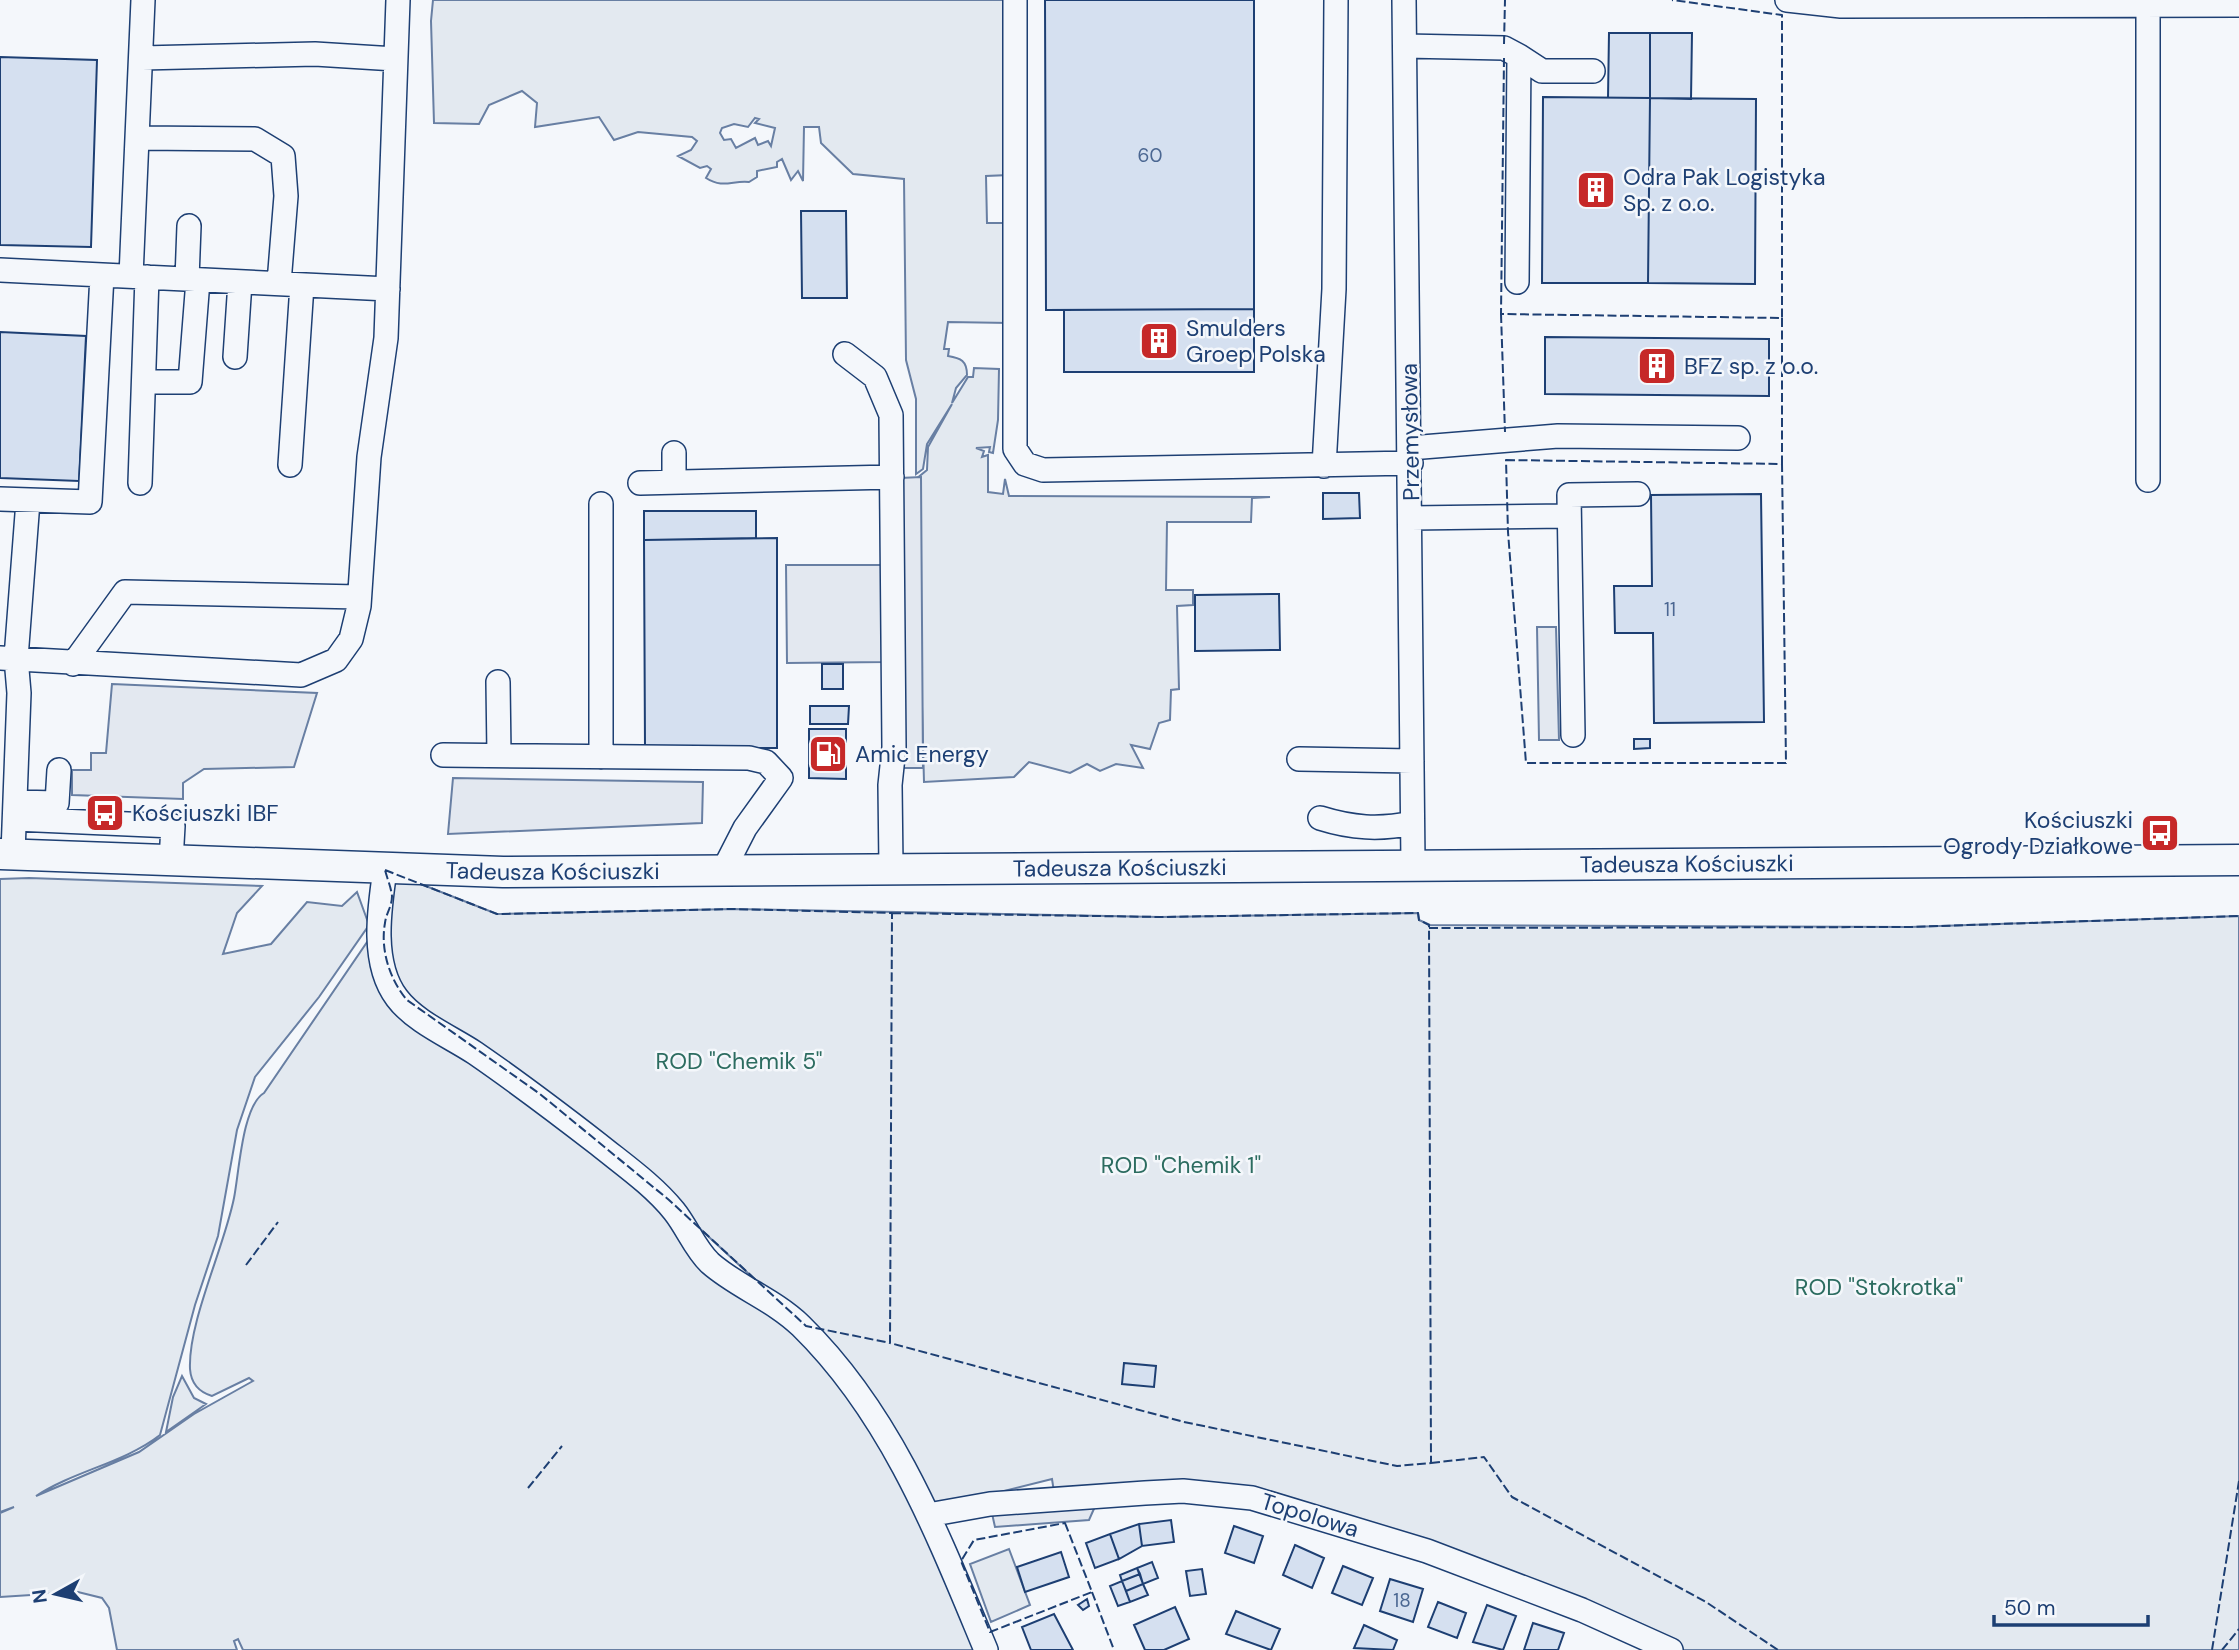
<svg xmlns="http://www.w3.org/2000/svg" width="2239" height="1650" font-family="'DM Sans',sans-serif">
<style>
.green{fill:#e3e9f0;stroke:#687fa3;stroke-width:2;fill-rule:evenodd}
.parking{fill:#e3e8f0;stroke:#687fa3;stroke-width:2}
.building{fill:#d5e0f0;stroke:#1d3f73;stroke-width:2}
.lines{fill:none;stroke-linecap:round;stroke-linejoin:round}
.minor-casing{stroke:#1d3f73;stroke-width:26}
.major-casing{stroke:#1d3f73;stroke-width:33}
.minor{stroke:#f4f7fb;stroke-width:23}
.major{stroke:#f4f7fb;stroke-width:30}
.fence{stroke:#1d3f73;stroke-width:2;stroke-dasharray:9 3.5;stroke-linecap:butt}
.labels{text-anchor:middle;stroke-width:5;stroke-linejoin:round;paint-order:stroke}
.number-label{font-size:19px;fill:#4b6792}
.poi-label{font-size:23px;fill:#1d3f73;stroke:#f4f7fb;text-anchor:start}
.street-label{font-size:23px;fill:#1d3f73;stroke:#f4f7fb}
.park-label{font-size:23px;fill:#2c6c60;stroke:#f4f7fb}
</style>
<rect width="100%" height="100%" fill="#f4f7fb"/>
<!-- green -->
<path class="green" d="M 433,0 L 1009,0 L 1009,175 L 986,176 L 987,223 L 1009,223 L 1010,323 L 948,322 L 944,349 L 949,349 L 948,356 C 961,358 967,361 967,375 L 956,388 L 952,403 L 968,377 L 973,377 L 974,368 L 999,369 L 998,420 L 993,453 L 989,452 L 990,447 L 976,448 L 984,451 L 982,457 L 988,455 L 988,492 L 1003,494 L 1005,479 L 1009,496 L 1270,497 L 1252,498 L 1251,522 L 1167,522 L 1166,590 L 1193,590 L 1193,605 L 1177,606 L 1179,689 L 1171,690 L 1170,720 L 1159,723 L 1150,749 L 1131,745 L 1143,768 L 1116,764 L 1100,771 L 1087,764 L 1070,773 L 1029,762 L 1014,777 L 924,782 L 916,479 L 927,470 L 928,447 L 952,404 L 927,444 L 923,469 L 916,474 L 916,399 L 906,360 L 904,179 L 853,174 L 821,143 L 819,127 L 804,127 L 803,181 L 798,171 L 791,180 L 782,159 L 777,162 L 777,167 L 757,171 L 757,177 L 749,182 C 733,180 723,189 706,178 L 711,169 L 707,166 L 700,168 L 678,156 L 691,150 L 697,141 L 692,137 L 638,132 L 614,140 L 599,117 L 535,127 L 537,103 L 522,91 L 489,105 L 479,124 L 434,123 L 431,21 ZM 755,118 L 759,119 L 755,123 L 775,128 L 771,146 L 768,141 L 758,145 L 755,138 L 736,148 L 731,139 L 724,140 L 720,133 L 722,128 L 734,124 L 748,127 Z
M 385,870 L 497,914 L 732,909 L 1160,917 L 1418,913 L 1419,920 L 1430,925 L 1910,927 L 2239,916 L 2239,1650 L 1671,1650 L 1252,1498 L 1056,1505 L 1052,1479 L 928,1510 L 895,1448 L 777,1300 L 669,1200 L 407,1000 L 390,971 Z
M 29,878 L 262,886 L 237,913 L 223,954 L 271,944 L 307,902 L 342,906 L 357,892 L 369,925 L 319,997 L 255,1077 L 237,1130 L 218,1236 L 195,1305 L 160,1435 C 124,1463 74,1471 36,1496 L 139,1452 L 194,1414 L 253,1381 L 249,1378 L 212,1396 C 199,1392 191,1383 190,1369 C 188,1322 224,1248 234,1198 C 239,1174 242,1106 264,1093 L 376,929 L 379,977 L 565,1124 L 760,1300 L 864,1403 L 978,1650 L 243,1650 L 238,1639 L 234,1641 L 237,1650 L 117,1650 L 109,1608 L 102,1598 L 78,1592 L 0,1597 L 0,1513 L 14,1507 L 0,1512 L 0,879 Z
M 182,1376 L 194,1398 L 206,1404 L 166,1432 L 173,1397 Z
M 1009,1549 L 1030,1605 L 991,1622 L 970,1564 Z"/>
<!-- parking -->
<path class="parking" d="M 921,477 L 923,768 L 902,768 L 900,478 Z
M 786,565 L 885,565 L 886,662 L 787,663 Z
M 1537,627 L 1556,627 L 1559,740 L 1539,740 Z
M 112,684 L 317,693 L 294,767 L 204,769 L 183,783 L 183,799 L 72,795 L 72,770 L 91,770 L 91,753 L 106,753 Z
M 453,778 L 703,782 L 702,823 L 448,834 Z
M 1097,1502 L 1089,1520 L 995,1527 L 991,1509 Z"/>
<!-- building -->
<path class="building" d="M 1045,0 L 1254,0 L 1254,309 L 1046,310 Z
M 1609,33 L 1650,33 L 1650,98 L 1608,98 Z
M 1650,33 L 1692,33 L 1691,99 L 1650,98 Z
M 0,57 L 97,60 L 91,247 L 0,245 Z
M 1543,97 L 1650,98 L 1648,283 L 1542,283 Z
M 1650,98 L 1756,99 L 1755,284 L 1648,283 Z
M 801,211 L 846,211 L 847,298 L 802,298 Z
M 1254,309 L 1254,372 L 1064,372 L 1064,310 Z
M 0,332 L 86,336 L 79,481 L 0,478 Z
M 1545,337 L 1769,339 L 1769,396 L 1545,394 Z
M 1323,493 L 1359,493 L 1360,518 L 1323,519 Z
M 1761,494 L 1764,722 L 1654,723 L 1653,633 L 1615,633 L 1614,586 L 1652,586 L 1651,495 Z
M 644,511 L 756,511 L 756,538 L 644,540 Z
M 777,538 L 777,748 L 645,748 L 644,540 Z
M 1279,594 L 1280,650 L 1195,651 L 1195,595 Z
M 822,664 L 843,664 L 843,689 L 822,689 Z
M 810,706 L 849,706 L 848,724 L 810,724 Z
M 809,729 L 846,729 L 846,779 L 809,778 Z
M 1634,739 L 1650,739 L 1650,748 L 1634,749 Z
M 1124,1363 L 1156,1366 L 1154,1387 L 1122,1384 Z
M 1171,1520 L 1174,1542 L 1142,1546 L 1139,1524 Z
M 1139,1524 L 1142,1546 L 1119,1559 L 1110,1534 Z
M 1234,1526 L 1263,1536 L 1254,1563 L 1225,1553 Z
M 1110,1534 L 1119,1559 L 1095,1568 L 1086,1543 Z
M 1295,1545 L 1324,1558 L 1312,1588 L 1283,1575 Z
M 1061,1552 L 1069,1577 L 1025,1592 L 1017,1567 Z
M 1152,1562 L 1158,1578 L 1143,1584 L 1137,1568 Z
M 1343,1566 L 1373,1578 L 1362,1605 L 1332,1593 Z
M 1137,1568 L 1140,1574 L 1122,1581 L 1120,1575 Z
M 1202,1569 L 1206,1594 L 1190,1596 L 1186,1571 Z
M 1140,1574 L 1143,1584 L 1126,1591 L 1122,1581 Z
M 1390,1579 L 1423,1589 L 1413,1622 L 1380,1611 Z
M 1122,1581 L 1130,1602 L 1118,1606 L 1110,1586 Z
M 1143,1584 L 1148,1595 L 1130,1602 L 1126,1591 Z
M 1087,1599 L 1089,1606 L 1083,1610 L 1078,1605 Z
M 1438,1602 L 1466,1613 L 1457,1638 L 1428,1627 Z
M 1487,1605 L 1516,1616 L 1503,1650 L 1473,1642 Z
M 1175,1607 L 1189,1639 L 1164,1650 L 1145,1650 L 1134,1625 Z
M 1236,1611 L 1280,1629 L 1271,1650 L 1226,1634 Z
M 1054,1614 L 1073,1650 L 1031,1650 L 1022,1627 Z
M 1533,1623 L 1564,1633 L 1558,1650 L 1524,1650 Z
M 1364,1625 L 1397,1640 L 1393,1650 L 1354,1648 Z"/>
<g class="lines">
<!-- minor casing -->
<g class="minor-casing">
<path id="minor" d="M 1015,0 L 1015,449 L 1025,464 L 1043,470 L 1411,463
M 1404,0 L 1413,863
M 1787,0 L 1841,6 L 2239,5
M 2148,5 L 2148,480
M 1405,46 L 1504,48 L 1519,56 L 1517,282
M 1519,56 L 1542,71 L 1593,71
M 142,58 L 315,54 L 395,59
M 138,138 L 255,139 L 283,156 L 286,196 L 279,283
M 0,270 L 388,289
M 131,276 L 143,0
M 187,279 L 189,226
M 845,354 L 875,377 L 891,415 L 894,747 L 890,785 L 891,867
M 235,357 L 240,282
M 144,382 L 190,382 L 198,280
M 1410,448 L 1558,436 L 1738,438
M 674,453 L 674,482
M 290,465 L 302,285
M 1324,466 L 1334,289 L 1336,0
M 140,483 L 147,277
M 640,483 L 892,477
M 0,499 L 90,502 L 102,275
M 601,504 L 601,757
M 1411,518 L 1569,516
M 0,658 L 301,675 L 336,660 L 351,639 L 359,606 L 369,457 L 386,338 L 398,0
M 73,664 L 125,592 L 359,597
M 498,682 L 499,755
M 1573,735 L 1569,495 L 1638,494
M 443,755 L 749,758 L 766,762 L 781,778 L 745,828 L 724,869
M 1299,759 L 1412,761
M 16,802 L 57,803 L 59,770
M 1320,818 C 1352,828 1379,830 1412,823
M 15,819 L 173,826 L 171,861
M 13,853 L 19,693 L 16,658 L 28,501
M 385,870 C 379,910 371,964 397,998 C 415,1022 451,1037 475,1053 C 517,1082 558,1113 598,1144 C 624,1165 653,1185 674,1211 C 687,1227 695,1249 710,1263 C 737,1287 773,1299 801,1326 C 892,1415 938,1535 986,1650
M 928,1515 L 990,1504 L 1145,1493 L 1183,1491 L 1252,1498 L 1427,1551 L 1582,1610 L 1671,1650"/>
</g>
<!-- major casing -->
<g class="major-casing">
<g id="major">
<path id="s1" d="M 0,854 L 503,872 L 2239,860"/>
</g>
</g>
<!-- minor -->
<use href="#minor" class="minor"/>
<!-- major -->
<use href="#major" class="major"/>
<!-- fence -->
<path class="fence" d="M 1504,44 L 1505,0
M 1504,58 L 1501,314 L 1782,318 L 1782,15 L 1672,0
M 1501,314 L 1505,432
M 1782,318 L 1782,464
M 1506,460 L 1782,464 L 1786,763 L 1526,763 L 1508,532 Z
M 385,870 L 497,914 L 732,909 L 892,913 L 890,1343 L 806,1326 L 669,1200 L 540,1094 L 407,1000 C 390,980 380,950 385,923 C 386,913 392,907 392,896 C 391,887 387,878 385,870 Z
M 892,913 L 1160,917 L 1418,913 L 1419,920 L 1429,925 L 1431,1463 L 1397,1466 L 1184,1422 L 890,1343 Z
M 1429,928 L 1910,927 L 2239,916
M 246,1265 L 278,1222
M 1431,1463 L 1484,1457 L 1512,1497 L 1706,1602 L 1778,1650
M 528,1488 L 562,1446
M 1065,1523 L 1092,1592 L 990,1632 L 961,1561 L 974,1540 Z
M 1092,1592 L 1114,1650
M 2212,1650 L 2239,1481
M 2222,1650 L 2239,1629"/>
</g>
<!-- icons -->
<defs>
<g id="building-square" transform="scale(2.0125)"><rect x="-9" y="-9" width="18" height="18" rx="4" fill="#c62828" stroke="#f4f7fb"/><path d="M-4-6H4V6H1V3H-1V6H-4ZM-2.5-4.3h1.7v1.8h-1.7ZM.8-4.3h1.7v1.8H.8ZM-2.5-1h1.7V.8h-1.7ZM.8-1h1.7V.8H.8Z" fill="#fff"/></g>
<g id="fuel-square" transform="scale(2.0125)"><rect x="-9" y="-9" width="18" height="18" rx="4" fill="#c62828" stroke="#f4f7fb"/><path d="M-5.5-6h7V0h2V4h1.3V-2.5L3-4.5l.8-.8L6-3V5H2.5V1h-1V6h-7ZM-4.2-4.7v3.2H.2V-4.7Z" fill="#fff"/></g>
<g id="bus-square" transform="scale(2.0125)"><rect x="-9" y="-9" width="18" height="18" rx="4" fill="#c62828" stroke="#f4f7fb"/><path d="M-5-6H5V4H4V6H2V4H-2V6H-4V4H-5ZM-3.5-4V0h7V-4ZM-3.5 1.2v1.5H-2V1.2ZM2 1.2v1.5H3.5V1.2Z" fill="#fff"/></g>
</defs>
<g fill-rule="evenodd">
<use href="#building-square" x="1596" y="190"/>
<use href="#building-square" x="1159" y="341"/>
<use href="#building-square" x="1657" y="366"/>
<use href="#fuel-square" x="828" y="754"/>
<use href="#bus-square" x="105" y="813"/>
<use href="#bus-square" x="2160" y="833"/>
</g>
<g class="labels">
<!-- number labels -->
<g class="number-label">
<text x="1150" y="162">60</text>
<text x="1670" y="616">11</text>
<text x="1402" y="1607">18</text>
</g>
<!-- poi labels -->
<g class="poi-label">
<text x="1623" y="185">Odra Pak Logistyka<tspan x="1623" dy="26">Sp. z o.o.</tspan></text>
<text x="1186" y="336">Smulders<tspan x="1186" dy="26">Groep Polska</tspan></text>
<text x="1684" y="374">BFZ sp. z o.o.</text>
<text x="855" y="762">Amic Energy</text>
<text x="132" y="821">Kościuszki IBF</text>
<text x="2133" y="828" text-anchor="end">Kościuszki<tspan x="2133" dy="26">Ogrody Działkowe</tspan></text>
</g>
<!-- street labels -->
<g class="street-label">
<text transform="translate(1410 432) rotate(-91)" y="8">Przemysłowa</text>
<text dy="8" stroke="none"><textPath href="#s1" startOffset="1687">Tadeusza Kościuszki</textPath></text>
<text dy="8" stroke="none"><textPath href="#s1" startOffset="1120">Tadeusza Kościuszki</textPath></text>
<text dy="8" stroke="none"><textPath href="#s1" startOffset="553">Tadeusza Kościuszki</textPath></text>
<text transform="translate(1310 1515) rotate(17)" y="8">Topolowa</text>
</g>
<!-- park labels -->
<g class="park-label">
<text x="739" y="1069">ROD "Chemik 5"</text>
<text x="1181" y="1173">ROD "Chemik 1"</text>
<text x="1879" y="1295">ROD "Stokrotka"</text>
</g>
</g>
<!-- north arrow -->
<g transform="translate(56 1594) rotate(262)" stroke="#f4f7fb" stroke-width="5" paint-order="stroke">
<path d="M0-5L12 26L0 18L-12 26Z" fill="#1d3f73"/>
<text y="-10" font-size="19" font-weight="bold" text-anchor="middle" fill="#1d3f73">N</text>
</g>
<!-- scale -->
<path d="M1994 1615v10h154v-10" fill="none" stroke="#1d3f73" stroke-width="3.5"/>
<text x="2004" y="1615" font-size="21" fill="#1d3f73" stroke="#f4f7fb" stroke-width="5" paint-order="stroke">50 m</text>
</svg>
